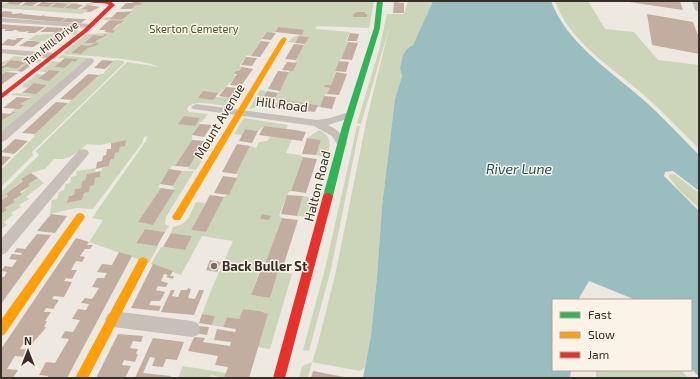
<svg xmlns="http://www.w3.org/2000/svg" width="700" height="379" font-family="'Exo 2',sans-serif">
<style>
.green{fill:#ccd4b9;fill-rule:evenodd}
.water{fill:#9abdc0}
.building{fill:#c2aea0}
.lines{fill:none;stroke-linecap:round;stroke-linejoin:round}
.street{fill:#c6c0b9;fill-rule:evenodd}
.fast{fill:#30b455;fill-rule:evenodd}
.slow{fill:#ff9f0a;fill-rule:evenodd}
.jam{fill:#e5322d;fill-rule:evenodd}
.poi-dot{fill:#776f68;stroke:#fbf3e7;stroke-width:1.5}
.labels{text-anchor:middle;stroke-width:3;stroke-linejoin:round;paint-order:stroke}
.far-park-label{font-size:11px;fill:#425729;stroke:#fbf3e7}
.far-street-label{font-size:11px;fill:#372e27;stroke:#fbf3e7}
.street-label{font-size:13px;fill:#372e27;stroke:#fbf3e7}
.poi-label{font-size:13px;font-weight:bold;fill:#372e27;stroke:#fbf3e7;text-anchor:start}
.water-label{font-size:14px;font-style:italic;fill:#1a515c;stroke:#fbf3e7}
</style>
<rect width="100%" height="100%" fill="#ede9e0"/>
<!-- green -->
<path class="green" d="M 50,1 L 79,3 L 77,4 L 71,4 L 66,8 L 80,9 L 88,3 L 96,4 L 83,9 L 88,10 L 82,14 L 1,8 L 1,3 L 48,7 L 53,3 L 48,2 Z
M 134,1 L 374,1 L 369,28 L 317,26 L 315,29 L 350,32 L 346,41 L 348,42 L 341,59 L 339,61 L 331,85 L 325,85 L 324,87 L 330,88 L 327,94 L 325,94 L 320,107 L 317,107 L 317,105 L 275,100 L 290,70 L 293,71 L 297,63 L 295,62 L 308,37 L 299,36 L 295,43 L 288,42 L 293,37 L 301,35 L 304,30 L 278,27 L 274,33 L 266,33 L 251,56 L 247,55 L 239,66 L 242,67 L 240,71 L 236,71 L 234,75 L 236,76 C 230,85 222,89 216,97 L 230,98 L 234,93 L 243,94 L 234,107 C 222,107 193,97 187,109 L 189,112 L 208,114 L 202,122 L 199,122 L 200,124 L 192,135 L 192,140 L 175,166 L 172,166 L 158,187 L 161,188 L 139,222 L 153,225 L 174,190 L 173,186 L 182,171 L 194,171 L 166,217 L 165,224 L 169,226 L 165,232 L 145,229 L 136,242 L 158,246 L 149,263 L 89,242 L 103,220 L 92,218 L 146,141 L 147,136 L 144,137 L 142,143 L 93,209 L 76,208 L 50,214 L 52,200 L 57,199 L 59,192 L 64,190 L 65,184 L 70,183 L 71,177 L 76,176 L 77,171 L 96,168 L 95,172 L 87,174 L 85,180 L 82,181 L 81,188 L 75,189 L 74,195 L 69,196 L 68,203 L 82,200 L 84,193 L 88,192 L 90,186 L 95,178 L 100,177 L 102,168 L 109,166 L 110,160 L 114,159 L 115,153 L 119,152 L 120,147 L 125,140 L 100,145 L 88,144 L 70,157 L 62,159 L 54,159 L 45,169 L 31,173 L 22,179 L 23,181 L 14,187 L 15,188 L 6,194 L 8,196 L 1,201 L 1,192 L 39,155 L 36,151 L 127,62 L 159,67 C 143,58 83,56 62,54 L 87,34 L 113,33 L 115,30 L 112,30 L 121,23 L 115,22 L 124,23 L 125,21 L 102,20 L 106,17 L 112,17 L 110,19 L 122,20 L 132,13 L 117,12 L 131,11 L 136,5 L 141,3 ZM 93,35 L 103,36 L 95,43 L 98,43 L 95,46 L 88,48 L 80,54 L 71,53 L 81,45 L 90,46 L 95,43 L 84,42 Z
M 408,1 L 433,1 L 413,45 L 407,49 L 400,68 L 402,76 L 395,99 L 382,206 L 377,277 L 371,335 L 365,367 L 360,371 L 312,362 L 308,378 L 299,378 L 302,366 L 312,362 L 317,347 L 336,271 L 367,118 L 390,25 L 361,124 L 357,123 L 379,50 L 387,14 L 404,14 Z
M 555,1 L 588,1 L 605,29 L 634,32 L 658,60 L 699,65 L 699,149 C 681,131 663,112 644,95 C 612,67 570,43 555,1 Z
M 67,28 L 79,31 L 74,36 L 73,34 L 60,34 L 50,42 L 28,40 L 36,35 L 61,33 Z
M 61,55 L 89,58 L 1,133 L 1,121 L 15,113 L 11,112 L 16,108 L 20,109 L 24,105 L 20,104 L 33,97 L 11,95 L 14,93 C 28,94 36,96 47,85 L 35,83 L 28,88 L 21,87 L 37,74 L 45,75 L 39,80 L 49,80 L 60,71 L 49,70 L 46,72 L 40,72 L 53,61 L 60,62 L 54,67 L 65,68 L 72,61 L 75,61 L 77,59 L 57,58 Z
M 14,56 L 39,59 L 41,60 L 39,63 L 29,62 L 17,71 L 10,71 L 1,75 L 1,69 L 7,67 L 16,69 L 25,62 L 11,60 L 1,66 L 1,63 C 6,60 10,60 14,56 Z
M 115,60 L 124,61 L 124,63 L 32,152 L 33,155 L 1,187 L 1,170 L 35,136 L 34,136 L 35,134 L 100,74 L 103,74 Z
M 260,90 L 266,91 L 273,104 L 249,109 Z
M 244,118 L 288,125 L 286,129 L 264,126 L 258,131 L 245,129 L 242,135 L 234,134 Z
M 357,126 L 360,126 L 331,269 L 309,351 L 303,350 L 325,269 Z
M 319,130 C 332,136 331,145 327,157 L 316,155 L 321,140 L 307,138 Z
M 270,137 L 292,139 L 286,153 L 301,155 L 303,157 L 291,191 L 288,193 L 279,216 L 282,218 L 265,264 L 261,266 L 251,295 L 270,298 L 278,272 L 292,274 L 270,349 L 258,347 L 268,314 L 260,311 L 243,309 L 239,319 L 227,317 L 223,327 L 212,325 L 215,316 L 202,314 L 212,288 L 233,241 L 202,236 L 181,275 L 151,264 L 161,247 L 185,250 L 192,236 L 171,233 L 173,227 C 188,225 190,214 196,202 L 205,203 L 191,230 L 206,232 L 224,197 L 229,194 L 238,174 L 236,174 L 250,146 L 256,148 L 259,142 L 267,141 Z
M 205,141 L 213,142 L 196,170 L 188,169 Z
M 674,174 L 699,193 L 699,208 L 679,190 L 669,177 L 669,175 Z
M 38,178 L 44,183 L 26,197 L 29,199 L 19,205 L 21,207 L 11,213 L 13,215 L 4,222 L 7,225 L 1,229 L 1,214 L 7,210 L 5,208 L 15,202 L 13,200 L 30,186 L 28,184 Z
M 303,196 L 315,198 L 309,217 L 297,216 Z
M 183,366 L 226,373 L 224,378 L 211,375 L 210,378 L 178,378 Z
M 596,370 L 681,370 L 688,378 L 596,378 Z"/>
<!-- water -->
<path class="water" d="M 433,1 L 551,1 C 567,43 607,68 640,97 C 661,115 679,135 699,155 L 699,191 L 673,171 L 665,172 L 664,176 L 699,211 L 699,377 L 691,368 L 691,300 L 636,300 L 589,281 L 578,300 L 553,300 L 553,370 L 571,370 L 570,378 L 363,378 L 371,335 L 377,277 L 382,206 L 395,99 L 402,76 L 400,68 L 403,55 L 407,49 L 413,45 Z"/>
<!-- building -->
<path class="building" d="M 11,1 L 25,1 L 18,5 L 6,4 Z
M 27,1 L 40,1 L 32,6 L 22,5 Z
M 134,1 L 142,3 L 140,5 L 136,5 L 132,9 L 120,9 L 126,3 L 133,3 Z
M 629,1 L 680,1 L 683,10 L 629,2 Z
M 42,2 L 43,2 L 54,3 L 48,7 L 36,6 Z
M 394,2 L 404,3 L 404,13 L 393,13 Z
M 56,3 L 57,3 L 68,4 L 63,8 L 51,7 Z
M 71,4 L 77,4 L 83,5 L 77,9 L 65,8 Z
M 88,5 L 100,7 L 90,12 L 86,12 L 88,10 L 82,9 Z
M 5,11 L 13,12 L 11,13 L 13,14 L 23,13 L 22,14 L 41,16 L 46,14 L 43,16 L 66,18 L 60,22 L 1,17 L 1,12 Z
M 117,12 L 132,12 L 122,20 L 110,19 Z
M 356,12 L 365,12 L 365,14 L 367,14 L 367,17 L 353,17 L 354,13 L 356,13 Z
M 647,14 L 693,22 L 699,38 L 699,54 L 652,45 Z
M 67,18 L 79,19 L 86,19 L 81,23 L 61,22 Z
M 111,20 L 125,21 L 117,25 L 112,30 L 115,30 L 113,33 L 104,32 L 106,30 L 99,30 L 107,22 Z
M 1,24 L 12,25 L 45,27 L 35,33 L 27,33 L 29,31 L 24,32 L 16,31 L 18,30 L 15,30 L 12,31 L 4,31 L 6,29 L 3,29 L 1,30 Z
M 47,27 L 64,28 L 63,29 L 66,29 L 57,34 L 53,34 L 55,32 L 40,32 Z
M 278,27 L 298,29 L 304,30 L 302,35 L 275,32 Z
M 267,32 L 274,33 L 276,33 L 271,40 L 262,39 Z
M 350,33 L 359,34 L 357,41 L 347,41 Z
M 60,34 L 67,35 L 51,48 L 38,47 L 43,44 L 47,44 Z
M 105,34 L 107,35 L 96,41 L 97,41 L 95,43 L 99,43 L 95,46 L 88,48 L 81,54 L 71,53 L 81,45 L 90,46 L 95,43 L 84,43 L 93,35 L 103,36 Z
M 299,36 L 309,37 L 305,44 L 295,43 Z
M 17,38 L 24,38 L 14,46 L 1,45 L 8,39 L 15,40 Z
M 27,41 L 34,41 L 41,42 L 33,47 L 19,46 Z
M 261,41 L 270,42 L 260,57 L 251,56 Z
M 348,42 L 358,43 L 352,60 L 341,59 Z
M 294,44 L 304,45 L 296,60 L 285,59 Z
M 246,57 L 257,58 L 252,66 L 241,65 Z
M 65,58 L 78,59 L 75,62 L 72,61 L 65,68 L 54,67 Z
M 11,60 L 18,61 L 26,62 L 16,69 L 7,67 L 1,69 L 1,66 L 3,66 Z
M 102,60 L 114,61 L 105,69 L 94,68 Z
M 339,61 L 349,62 L 346,72 L 335,71 Z
M 29,62 L 34,63 L 22,72 L 17,71 Z
M 287,62 L 297,63 L 293,71 L 282,70 Z
M 242,67 L 253,69 L 241,86 L 230,85 L 237,74 L 234,74 L 236,71 L 239,71 Z
M 49,70 L 60,71 L 49,81 L 38,79 Z
M 278,71 L 289,72 L 280,91 L 268,89 Z
M 6,72 L 18,73 L 1,85 L 1,75 Z
M 336,72 L 347,74 L 339,95 L 327,94 L 330,88 L 324,87 L 325,85 L 331,85 Z
M 88,74 L 99,75 L 72,100 L 60,99 Z
M 34,83 L 47,85 L 36,94 L 22,93 Z
M 226,87 L 237,88 L 231,98 L 219,96 Z
M 203,91 L 210,92 L 218,93 L 213,100 L 198,98 Z
M 267,91 L 278,93 L 273,103 L 261,102 Z
M 324,96 L 336,97 L 332,109 L 320,107 Z
M 17,97 L 29,98 L 33,97 L 20,104 L 24,105 L 20,109 L 3,108 Z
M 278,100 L 288,101 L 318,105 L 315,112 L 275,108 Z
M 56,102 L 68,103 L 35,134 L 22,133 Z
M 13,112 L 16,112 L 1,121 L 1,113 L 10,114 Z
M 184,116 L 200,118 L 195,126 L 178,124 Z
M 200,124 L 212,125 L 204,137 L 192,135 Z
M 264,126 L 295,130 L 306,132 L 302,141 L 259,135 Z
M 245,129 L 258,131 L 252,143 L 239,141 Z
M 307,138 L 321,140 L 316,155 L 302,154 Z
M 15,139 L 28,141 L 14,154 L 1,152 Z
M 126,140 L 125,146 L 120,147 L 119,152 L 115,153 L 114,159 L 110,160 L 109,166 L 96,169 L 97,162 L 102,161 L 103,156 L 106,155 L 107,149 L 111,149 L 111,143 Z
M 192,140 L 205,141 L 189,167 L 175,166 Z
M 237,144 L 250,146 L 236,174 L 222,172 Z
M 1,156 L 11,157 L 1,167 Z
M 303,157 L 317,159 L 306,193 L 291,191 Z
M 169,169 L 182,171 L 173,186 L 160,184 Z
M 101,171 L 100,177 L 95,178 L 94,185 L 90,186 L 89,192 L 84,193 L 82,200 L 67,203 L 69,196 L 74,195 L 75,189 L 81,188 L 82,181 L 85,180 L 87,174 Z
M 31,173 L 38,178 L 28,184 L 30,186 L 20,192 L 22,194 L 13,200 L 15,202 L 5,208 L 7,210 L 1,214 L 1,201 L 8,196 L 6,194 L 23,181 L 21,179 Z
M 223,176 L 237,178 L 229,195 L 214,193 Z
M 161,188 L 175,190 L 153,225 L 138,222 Z
M 210,195 L 224,197 L 206,232 L 191,230 Z
M 287,195 L 303,196 L 297,216 L 281,214 Z
M 51,214 L 67,216 L 55,233 L 37,231 Z
M 262,214 L 271,216 L 269,220 L 260,219 Z
M 282,218 L 298,220 L 283,267 L 265,264 Z
M 145,229 L 165,232 L 157,246 L 136,243 Z
M 171,233 L 192,236 L 185,250 L 163,247 Z
M 37,234 L 51,235 L 1,304 L 1,277 L 4,277 L 7,272 L 1,271 L 5,266 L 12,267 L 17,260 L 9,259 L 12,254 L 21,255 L 22,253 L 14,252 L 17,248 L 25,249 Z
M 76,238 L 89,242 L 87,245 L 93,245 L 90,249 L 85,249 L 80,256 L 85,257 L 82,262 L 76,261 L 71,270 L 77,270 L 72,279 L 66,278 L 64,281 L 72,282 L 64,297 L 54,296 L 52,299 L 59,300 L 53,309 L 46,308 L 44,312 L 51,312 L 45,321 L 47,321 L 44,327 L 46,327 L 44,330 L 31,345 L 23,344 L 20,349 L 30,350 L 26,357 L 15,356 L 7,369 L 18,370 L 13,378 L 1,378 L 1,349 Z
M 119,252 L 132,256 L 67,378 L 47,378 L 48,376 L 39,375 L 46,362 L 55,363 L 69,339 L 61,338 L 65,331 L 73,332 L 80,320 L 72,319 L 78,309 L 86,310 L 89,304 L 81,303 L 85,298 L 92,299 L 99,288 L 92,287 L 97,278 L 104,278 L 107,273 L 97,272 L 102,264 L 112,265 Z
M 210,260 L 221,262 L 217,272 L 206,270 Z
M 153,264 L 173,271 L 170,276 L 174,276 L 173,279 L 166,277 L 168,275 L 164,274 L 161,281 L 168,283 L 166,287 L 158,286 L 156,290 L 165,292 L 163,296 L 160,301 L 151,301 L 149,305 L 161,306 L 159,311 L 131,308 Z
M 261,269 L 278,272 L 270,298 L 251,295 Z
M 188,288 L 191,289 L 188,298 L 195,299 L 199,290 L 204,290 L 194,315 L 161,312 L 171,290 L 175,290 L 172,296 L 178,297 L 181,290 L 187,290 Z
M 243,309 L 260,311 L 268,314 L 249,378 L 224,378 L 228,367 L 215,365 L 218,356 L 188,351 L 194,337 L 205,338 L 203,342 L 230,346 L 231,342 L 214,340 L 217,329 L 235,332 L 236,329 L 223,327 L 227,317 L 239,319 Z
M 202,314 L 215,316 L 212,325 L 199,323 Z
M 198,326 L 209,327 L 207,335 L 195,333 Z
M 118,334 L 143,336 L 141,342 L 133,341 L 130,348 L 138,349 L 136,354 L 138,354 L 135,362 L 124,360 L 122,365 L 131,366 L 125,378 L 96,378 Z
M 153,338 L 184,342 L 177,360 L 166,359 L 163,367 L 152,366 L 155,358 L 150,357 L 143,373 L 171,376 L 170,378 L 135,378 Z
M 313,371 L 344,377 L 344,378 L 311,378 Z"/>
<g class="lines">
<!-- street -->
<path class="street" d="M 692,1 L 698,1 L 699,12 L 695,10 Z
M 1,18 L 91,24 L 95,26 L 91,28 L 1,22 Z
M 1,49 L 54,53 L 58,56 L 54,59 L 1,53 Z
M 90,58 L 93,59 L 94,61 L 93,63 L 5,141 L 1,142 L 1,132 L 87,59 Z
M 196,104 L 317,120 L 330,118 L 349,112 L 354,115 L 353,117 L 328,125 C 338,130 341,133 347,143 L 346,146 L 338,146 L 332,136 L 314,126 L 193,109 L 191,107 Z
M 83,149 L 87,150 L 89,153 L 87,156 L 6,253 L 1,255 L 1,239 L 79,150 Z
M 113,311 L 192,321 L 198,323 L 200,329 L 198,335 L 192,337 L 113,327 L 108,324 L 105,319 L 108,314 Z"/>
<!-- fast -->
<path class="fast" d="M 377,1 L 383,1 L 380,28 L 350,127 L 333,196 L 331,198 L 325,198 L 323,196 L 342,127 L 374,28 Z"/>
<!-- slow -->
<path class="slow" d="M 284,37 L 287,39 L 180,220 L 174,220 L 172,217 L 174,214 L 281,39 Z
M 80,213 L 83,214 L 85,217 L 83,220 L 5,334 L 1,336 L 1,320 L 77,214 Z
M 143,257 L 147,259 L 148,262 L 88,378 L 75,378 L 139,259 Z"/>
<!-- jam -->
<path class="jam" d="M 88,1 L 110,1 L 115,5 L 87,32 L 1,99 L 1,94 L 83,30 L 109,5 C 103,1 94,5 88,1 Z
M 328,193 L 331,194 L 333,196 L 285,378 L 273,378 L 323,196 L 325,194 Z"/>
</g>
<!-- markers -->
<circle class="poi-dot" cx="214" cy="266" r="4"/>
<g class="labels">
<!-- far-park labels -->
<g class="far-park-label">
<text x="194" y="33">Skerton Cemetery</text>
</g>
<!-- far-street labels -->
<g class="far-street-label">
<text transform="translate(51 43) rotate(-38)" y="4">Tan Hill Drive</text>
</g>
<!-- street labels -->
<g class="street-label">
<text transform="translate(282 104) rotate(7)" y="5">Hill Road</text>
<text transform="translate(219 121) rotate(-59)" y="5">Mount Avenue</text>
<text transform="translate(317 186) rotate(-76)" y="5">Halton Road</text>
</g>
<!-- poi labels -->
<g class="poi-label">
<text x="222" y="271">Back Buller St</text>
</g>
<!-- water labels -->
<g class="water-label">
<text x="519" y="174">River Lune</text>
</g>
</g>
<!-- border -->
<rect width="700" height="379" fill="none" stroke="#372e27" stroke-width="4"/>
<!-- legend -->
<rect x="552" y="299" width="140" height="72" fill="#fbf3e7" stroke="#ada49a"/>
<rect x="560" y="312" width="20" height="6" fill="#30b455" stroke="#ada49a"/>
<text x="588" y="319" font-size="12" fill="#372e27">Fast</text>
<rect x="560" y="332" width="20" height="6" fill="#ff9f0a" stroke="#ada49a"/>
<text x="588" y="339" font-size="12" fill="#372e27">Slow</text>
<rect x="560" y="352" width="20" height="6" fill="#e5322d" stroke="#ada49a"/>
<text x="588" y="359" font-size="12" fill="#372e27">Jam</text>
<!-- north arrow -->
<g transform="translate(28 351)" stroke="#fbf3e7" stroke-width="3" paint-order="stroke">
<path d="M0-3L7 15L0 10L-7 15Z" fill="#372e27"/>
<text y="-6" font-size="11" font-weight="bold" text-anchor="middle" fill="#372e27">N</text>
</g>
</svg>
